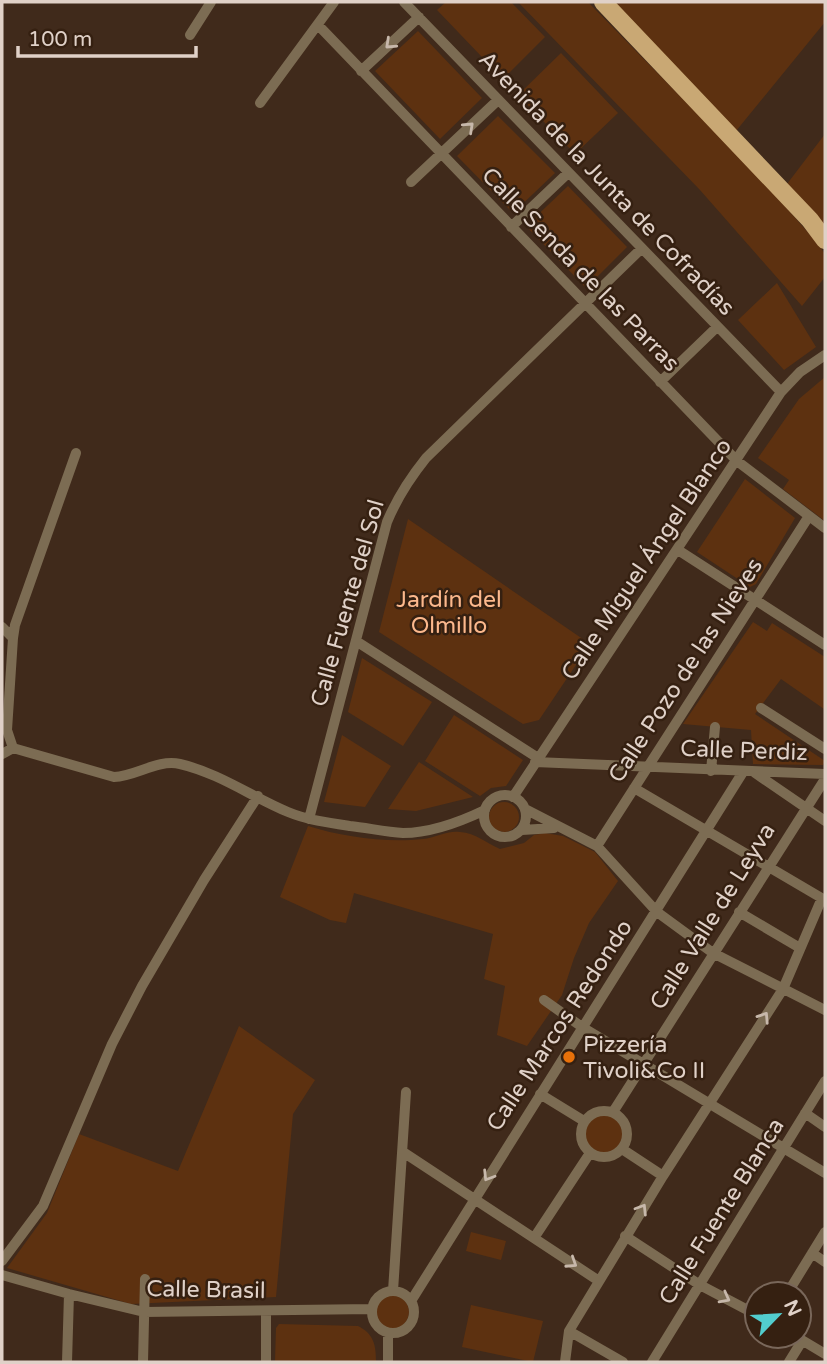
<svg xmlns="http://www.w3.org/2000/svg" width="827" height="1364" viewBox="0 0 827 1364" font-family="'Varela Round',sans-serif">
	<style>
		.green { fill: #5d3110 }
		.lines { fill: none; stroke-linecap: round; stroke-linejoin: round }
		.street { stroke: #7c6c53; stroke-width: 10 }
		.primary { stroke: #c9a874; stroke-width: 18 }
		.oneway { stroke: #c7b8ab }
		.food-dot { fill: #e8710a; stroke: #352011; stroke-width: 2.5 }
		.labels { text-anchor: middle; stroke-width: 5; stroke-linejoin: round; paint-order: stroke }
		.street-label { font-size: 23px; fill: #e0d1c8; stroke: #352011 }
		.park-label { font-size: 23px; fill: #fcb88c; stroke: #352011 }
		.poi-label { font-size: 23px; fill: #e0d1c8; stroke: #352011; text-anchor: start }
	</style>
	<rect width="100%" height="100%" fill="#402a1b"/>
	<path class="green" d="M 446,2 L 511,2 L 545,37 L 503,79 L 437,10 Z
		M 518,2 L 588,2 L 765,183 L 818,244 L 825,254 L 825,277 L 802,306 L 700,190 Z
		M 613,2 L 825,2 L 825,22 L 736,131 Z
		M 418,31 L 482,98 L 440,139 L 375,71 Z
		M 561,53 L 618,113 L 575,154 L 518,95 Z
		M 498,116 L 555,173 L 513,213 L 457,156 Z
		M 825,134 L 825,229 L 787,184 Z
		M 568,186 L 627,247 L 586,288 L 526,226 Z
		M 777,283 L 816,347 L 784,370 L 738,320 Z
		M 825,377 L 825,521 L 783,489 L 789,480 L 758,458 L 799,399 Z
		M 745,479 L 795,518 L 756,584 L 750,587 L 697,552 Z
		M 408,519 L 590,644 L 539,720 L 523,724 L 379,632 Z
		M 753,622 L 767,631 L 772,623 L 825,657 L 824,709 L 781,679 L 755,714 L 825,761 L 823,765 L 753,764 L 751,730 L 683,724 Z
		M 362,658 L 432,702 L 403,746 L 348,712 Z
		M 454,715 L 523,760 L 506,786 L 491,788 L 480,796 L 425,761 Z
		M 342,735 L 391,766 L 365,807 L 324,802 Z
		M 419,762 L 473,797 L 416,811 L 388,809 Z
		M489 817a15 15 0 1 1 30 0a15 15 0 1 1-30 0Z
		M 308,826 C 343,837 386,843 423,839 C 435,838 448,830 460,832 C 476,833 486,843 500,849 L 524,843 L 534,835 L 545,833 L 563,836 L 595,852 L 618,881 L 589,923 L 574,958 L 562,995 L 527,1046 L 497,1035 L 505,986 L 484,979 L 493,934 L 354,893 L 346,923 L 330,920 L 280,897 Z
		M 239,1026 L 315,1080 L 293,1114 L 276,1297 L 131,1304 L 7,1268 L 47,1213 L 79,1134 L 178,1171 Z
		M585 1134a20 20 0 1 1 40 0a20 20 0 1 1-40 0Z
		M 471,1232 L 506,1241 L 501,1260 L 466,1251 Z
		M375 1312a17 17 0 1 1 34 0a17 17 0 1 1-34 0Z
		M 471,1305 L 543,1321 L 533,1362 L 462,1347 Z
		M 279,1324 L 358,1326 C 374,1334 376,1345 376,1362 L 275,1362 L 276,1328 Z"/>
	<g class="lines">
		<path class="street" d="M 404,2 L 781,392
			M 318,25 L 737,461 L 825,528
			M 190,35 L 211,2
			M 361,71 L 419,17
			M 260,103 L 334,2
			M 411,182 L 497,101
			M 511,227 L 568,173
			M 660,382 L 717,327
			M 678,550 L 825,645
			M 2,627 L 13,638 L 7,730 L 13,748
			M 13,638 L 15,625 L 76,453
			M 356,641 L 538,758
			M 761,708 L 825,749
			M 2,754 L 13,748 L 114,777 C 137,776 157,759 180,764 C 219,773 252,797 288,812 C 307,820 329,823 350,826 C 368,828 386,832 403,833 C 431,833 460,822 485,810
			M 535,762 L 825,774
			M 711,771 L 715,727
			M 755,773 L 825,821
			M 634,788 L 825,900
			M484 816a21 21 0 1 1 42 0a21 21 0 1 1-42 0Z
			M 513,797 L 781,392 L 800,372 L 825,355
			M 525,809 L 597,846 L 657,912 L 713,953 L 825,1010
			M 309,819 L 387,522 C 397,498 410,478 426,458 L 641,249
			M 522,830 L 554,828
			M 597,846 L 809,516
			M 739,912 L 800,948
			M 544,1000 L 582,1027 L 825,1173
			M 540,1094 L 584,1121
			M581 1134a23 23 0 1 1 46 0a23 23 0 1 1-46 0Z
			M 613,1112 L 825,779
			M 805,1113 L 825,1127
			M 622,1149 L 663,1176
			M 403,1152 L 599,1281
			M 625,1236 L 700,1285 L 757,1315
			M 534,1238 L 590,1153
			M 812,1253 L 825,1262
			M 2,1261 L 43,1206 L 112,1044 L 142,986 L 204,880 L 258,796
			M 2,1275 L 69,1294 L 144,1312 L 372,1309
			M372 1312a21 21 0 1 1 42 0a21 21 0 1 1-42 0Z
			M 393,1291 L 406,1092
			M 787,1294 L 825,1232
			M 411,1301 L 743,772
			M 569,1331 L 623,1362
			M 795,1336 L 825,1354
			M 67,1362 L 69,1294
			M 143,1362 L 145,1279
			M 266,1362 L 266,1311
			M 388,1362 L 388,1333
			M 565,1362 L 569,1331 L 663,1176 L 783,989 L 822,898
			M 652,1362 L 825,1081
			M 789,1362 L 802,1341"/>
		<path class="primary" d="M 603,2 L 810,220 L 825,240"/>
	</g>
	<defs><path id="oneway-chevron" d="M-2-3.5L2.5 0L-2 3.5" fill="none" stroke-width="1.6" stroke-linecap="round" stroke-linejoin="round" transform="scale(1.75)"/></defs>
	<g class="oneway">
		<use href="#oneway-chevron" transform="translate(390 44) rotate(137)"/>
		<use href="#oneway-chevron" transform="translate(469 127) rotate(-43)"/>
		<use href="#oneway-chevron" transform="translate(764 1017) rotate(-57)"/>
		<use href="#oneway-chevron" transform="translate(488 1176) rotate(122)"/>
		<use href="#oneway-chevron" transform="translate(642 1209) rotate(-58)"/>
		<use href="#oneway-chevron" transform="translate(572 1263) rotate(33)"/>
		<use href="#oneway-chevron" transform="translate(725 1298) rotate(28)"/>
	</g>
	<circle class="food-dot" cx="569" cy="1057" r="7"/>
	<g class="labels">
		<g class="street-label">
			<text transform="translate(607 183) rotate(46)" y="8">Avenida de la Junta de Cofradías</text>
			<text transform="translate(581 269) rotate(46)" y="8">Calle Senda de las Parras</text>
			<text transform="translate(646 559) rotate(-56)" y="8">Calle Miguel Ángel Blanco</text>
			<text transform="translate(347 603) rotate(-74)" y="8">Calle Fuente del Sol</text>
			<text transform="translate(685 670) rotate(-57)" y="8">Calle Pozo de las Nieves</text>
			<text transform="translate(744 750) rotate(2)" y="8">Calle Perdiz</text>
			<text transform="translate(712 916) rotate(-58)" y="8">Calle Valle de Leyva</text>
			<text transform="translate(559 1025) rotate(-57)" y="8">Calle Marcos Redondo</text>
			<text transform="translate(721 1211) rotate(-58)" y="8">Calle Fuente Blanca</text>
			<text transform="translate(206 1289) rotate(1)" y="8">Calle Brasil</text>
		</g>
		<g class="park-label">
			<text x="449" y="607">Jardín del<tspan x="449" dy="26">Olmillo</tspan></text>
		</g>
		<g class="poi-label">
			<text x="583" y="1052">Pizzería<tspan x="583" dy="26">Tivoli&amp;Co II</tspan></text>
		</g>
	</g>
	<rect width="827" height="1364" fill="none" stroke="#e0d1c8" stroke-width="7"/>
	<g transform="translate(778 1315) rotate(65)"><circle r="33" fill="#352011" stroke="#79675a" stroke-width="2"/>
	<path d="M0-5L12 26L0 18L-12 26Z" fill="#52cdce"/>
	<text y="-10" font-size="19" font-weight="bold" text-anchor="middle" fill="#e0d1c8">N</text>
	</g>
	<path d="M18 46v10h178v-10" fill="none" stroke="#e0d1c8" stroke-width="3.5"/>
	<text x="28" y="46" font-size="21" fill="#e0d1c8" stroke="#352011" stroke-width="5" paint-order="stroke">100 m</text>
</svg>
